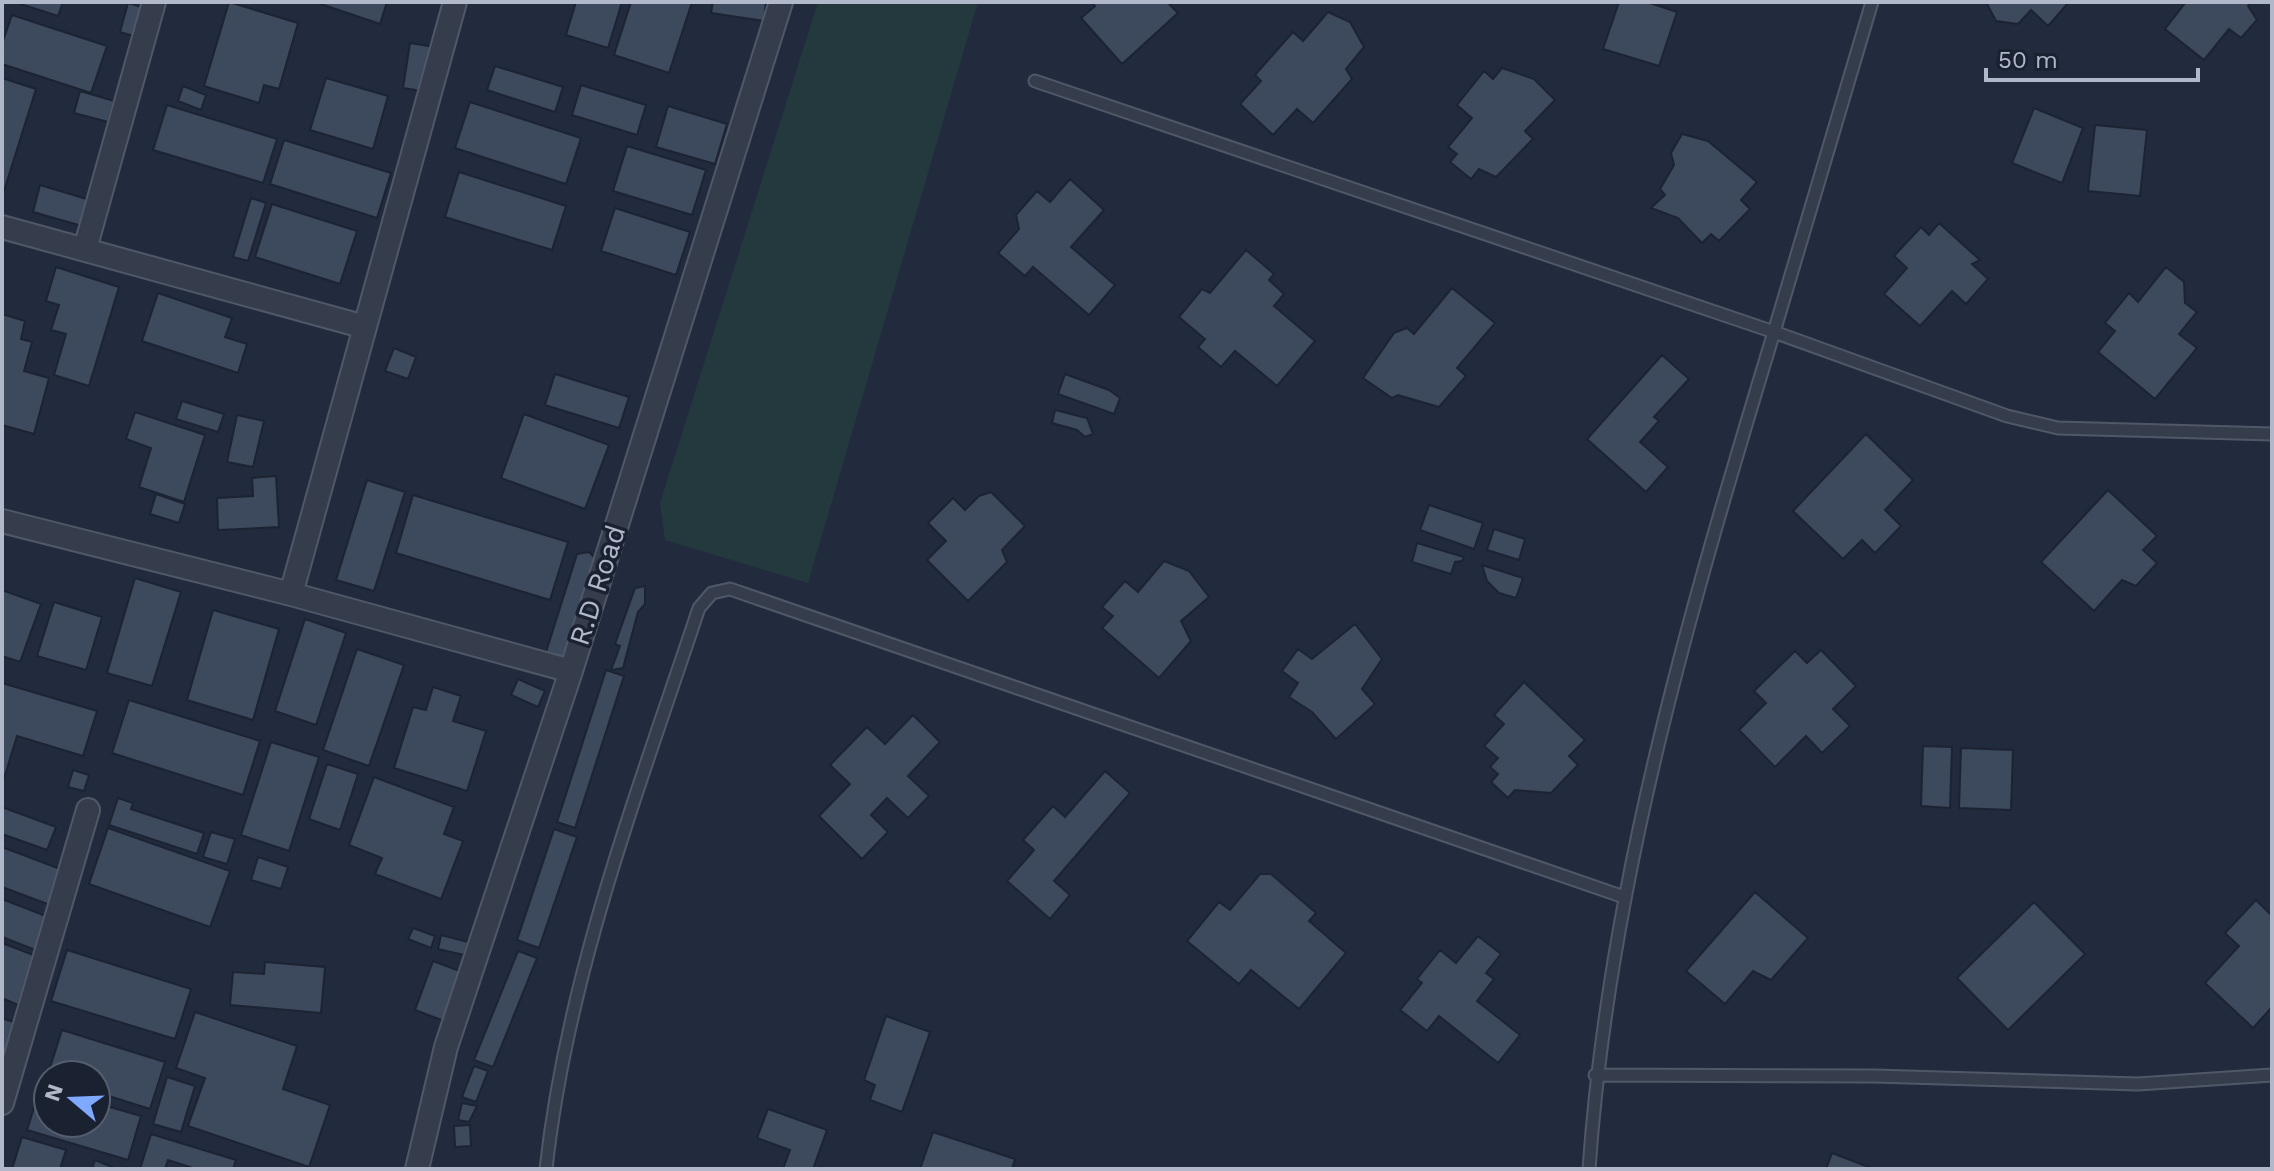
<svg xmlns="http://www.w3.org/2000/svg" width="2274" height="1171" viewBox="0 0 2274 1171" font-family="'Work Sans',sans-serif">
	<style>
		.green { fill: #23393e }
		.building { fill: #3d495d; stroke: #1c2434; stroke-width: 2 }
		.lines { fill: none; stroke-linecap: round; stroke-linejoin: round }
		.lane-casing { stroke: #505868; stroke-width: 15 }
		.street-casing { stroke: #505868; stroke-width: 26 }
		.lane { stroke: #353d4d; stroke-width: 11 }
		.street { stroke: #353d4d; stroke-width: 22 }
		.labels { text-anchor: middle; stroke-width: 7; stroke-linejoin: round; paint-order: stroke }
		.street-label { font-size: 28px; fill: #b0b8c9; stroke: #1a2232 }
	</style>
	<rect width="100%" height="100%" fill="#212b3d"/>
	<path class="green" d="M 818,2 L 978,2 L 808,583 L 665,540 L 660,503 Z"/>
	<path class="building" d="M 14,2 L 63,2 L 58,16 Z
		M 229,2 L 298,23 L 279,89 L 264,85 L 259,103 L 204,86 Z
		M 315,2 L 387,2 L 380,24 Z
		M 576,2 L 622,2 L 608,48 L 566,35 Z
		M 631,2 L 692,2 L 669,73 L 614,55 Z
		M 713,2 L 766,2 L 764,21 L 711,13 Z
		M 1092,2 L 1167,2 L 1178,13 L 1122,64 L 1081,18 L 1095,6 Z
		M 1619,2 L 1647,2 L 1677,12 L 1659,66 L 1603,49 Z
		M 1986,2 L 2069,2 L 2048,26 L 2031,10 L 2018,24 L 1996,21 Z
		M 2186,2 L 2252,2 L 2248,6 L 2257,20 L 2241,38 L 2229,29 L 2204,60 L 2165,29 Z
		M 128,3 L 145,8 L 137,37 L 120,32 Z
		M 1328,12 L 1350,22 L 1364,47 L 1346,69 L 1352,79 L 1313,123 L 1297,109 L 1273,135 L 1240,104 L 1261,81 L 1255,75 L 1293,32 L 1303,41 Z
		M 12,15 L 107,46 L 91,93 L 2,64 L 2,44 Z
		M 410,43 L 435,47 L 428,92 L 403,88 Z
		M 495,66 L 563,87 L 555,112 L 487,90 Z
		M 1502,68 L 1534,79 L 1555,100 L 1525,131 L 1533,139 L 1496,177 L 1479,169 L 1471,179 L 1450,162 L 1457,154 L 1448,147 L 1472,118 L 1457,105 L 1484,71 L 1493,79 Z
		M 2,78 L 36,89 L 3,194 L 2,194 Z
		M 326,78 L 388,96 L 373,149 L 310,130 Z
		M 581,85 L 646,105 L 637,135 L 572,115 Z
		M 183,86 L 206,95 L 201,110 L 178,101 Z
		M 80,91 L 114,101 L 108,122 L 74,113 Z
		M 470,102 L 581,138 L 566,184 L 455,148 Z
		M 167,105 L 277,139 L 263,183 L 153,150 Z
		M 668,106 L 727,124 L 715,164 L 656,147 Z
		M 2034,108 L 2083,128 L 2062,183 L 2012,163 Z
		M 2095,125 L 2147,130 L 2140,196 L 2088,191 Z
		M 1682,134 L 1708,141 L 1757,182 L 1741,200 L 1750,209 L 1719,241 L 1711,234 L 1702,243 L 1678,218 L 1651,208 L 1665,195 L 1660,189 L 1674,165 L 1671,153 Z
		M 284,140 L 391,173 L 377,218 L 270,184 Z
		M 627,146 L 706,170 L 692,215 L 613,191 Z
		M 459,172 L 566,206 L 552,250 L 445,217 Z
		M 1070,179 L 1104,210 L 1071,247 L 1115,285 L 1089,315 L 1033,267 L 1025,276 L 998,253 L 1019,229 L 1016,215 L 1037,191 L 1050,202 Z
		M 40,185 L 90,200 L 82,226 L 33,212 Z
		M 251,198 L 266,203 L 248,261 L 233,257 Z
		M 272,204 L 357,231 L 340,284 L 255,257 Z
		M 615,208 L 690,232 L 676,275 L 601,251 Z
		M 1939,223 L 1980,260 L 1972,264 L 1988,279 L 1966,304 L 1952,291 L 1920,326 L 1884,294 L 1907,268 L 1894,256 L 1921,227 L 1929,235 Z
		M 1246,250 L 1274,274 L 1269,280 L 1284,294 L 1274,306 L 1315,341 L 1277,386 L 1235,351 L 1221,367 L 1198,347 L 1205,339 L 1179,317 L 1202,289 L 1210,293 Z
		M 56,267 L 119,287 L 89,386 L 54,375 L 66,334 L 51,330 L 59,305 L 46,301 Z
		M 2166,267 L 2184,282 L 2185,303 L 2197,312 L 2179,334 L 2197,348 L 2155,399 L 2098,352 L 2115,331 L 2105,323 L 2129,293 L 2138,302 Z
		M 1452,288 L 1495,323 L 1457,368 L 1466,376 L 1439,407 L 1398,395 L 1392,398 L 1363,378 L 1394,333 L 1407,328 L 1414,334 Z
		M 158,293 L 232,318 L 225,337 L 247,344 L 238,373 L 142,341 Z
		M 2,314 L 25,321 L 21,339 L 32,342 L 24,371 L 49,378 L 34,434 L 2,425 Z
		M 394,348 L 416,357 L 408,379 L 385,371 Z
		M 1662,355 L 1689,379 L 1654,417 L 1659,421 L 1640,442 L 1668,467 L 1646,492 L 1587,439 Z
		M 555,374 L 629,397 L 619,428 L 545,405 Z
		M 1065,374 L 1109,390 L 1120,398 L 1114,414 L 1058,394 Z
		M 182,401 L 224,414 L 218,432 L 176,419 Z
		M 1055,410 L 1087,418 L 1093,434 L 1085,437 L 1077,430 L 1052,423 Z
		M 135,412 L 205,435 L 184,502 L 139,487 L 151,448 L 126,439 Z
		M 524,414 L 609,445 L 585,509 L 501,478 Z
		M 237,415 L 264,421 L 253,467 L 227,462 Z
		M 1866,434 L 1913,480 L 1885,510 L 1901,526 L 1875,553 L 1862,540 L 1843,559 L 1793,511 Z
		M 276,476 L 279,527 L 218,530 L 217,498 L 253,496 L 252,478 Z
		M 367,480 L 405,492 L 374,591 L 336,580 Z
		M 2108,490 L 2157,536 L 2143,550 L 2157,563 L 2136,586 L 2122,580 L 2094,611 L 2041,562 Z
		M 991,492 L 1025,526 L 1002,550 L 1007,562 L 968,601 L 927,560 L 946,541 L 928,523 L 953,498 L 965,510 L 979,496 Z
		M 156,494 L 185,504 L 179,523 L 150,514 Z
		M 413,495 L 568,542 L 550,600 L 396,553 Z
		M 1429,505 L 1483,523 L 1474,549 L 1420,530 Z
		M 1494,529 L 1525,539 L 1519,560 L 1487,550 Z
		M 1417,543 L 1464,557 L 1462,561 L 1455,562 L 1451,574 L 1412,562 Z
		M 589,552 L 599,562 L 568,659 L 546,652 L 577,554 Z
		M 1164,561 L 1189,571 L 1209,597 L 1181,621 L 1191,641 L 1159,678 L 1102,628 L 1113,616 L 1102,607 L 1125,581 L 1138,592 Z
		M 1482,565 L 1523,578 L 1516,598 L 1499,593 L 1487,581 Z
		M 135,578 L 181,592 L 152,686 L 107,673 Z
		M 645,586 L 645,604 L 638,612 L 623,668 L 611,670 L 620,646 L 615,644 L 635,588 Z
		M 2,590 L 41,604 L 20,662 L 2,656 Z
		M 54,602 L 102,617 L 86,670 L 37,656 Z
		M 213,610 L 279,629 L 253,720 L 187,700 Z
		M 305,619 L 346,633 L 316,725 L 275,711 Z
		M 1355,624 L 1382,659 L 1362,689 L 1375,704 L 1336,739 L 1312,712 L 1289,697 L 1298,683 L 1282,671 L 1298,649 L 1312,659 Z
		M 357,649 L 404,665 L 369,766 L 323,750 Z
		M 1821,650 L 1856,686 L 1833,709 L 1850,726 L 1822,753 L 1806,736 L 1775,767 L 1739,730 L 1766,703 L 1754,691 L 1795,651 L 1807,663 Z
		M 606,670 L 624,676 L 575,828 L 557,822 Z
		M 518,679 L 545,691 L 538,707 L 511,695 Z
		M 1524,682 L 1585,740 L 1569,756 L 1578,765 L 1551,793 L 1515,790 L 1508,798 L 1491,782 L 1498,774 L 1490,767 L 1498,758 L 1484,746 L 1504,724 L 1494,715 Z
		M 2,683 L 97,711 L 83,756 L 17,736 L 2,785 Z
		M 433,687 L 461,696 L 453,721 L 486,731 L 467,791 L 394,768 L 413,707 L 426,710 Z
		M 129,700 L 260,741 L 243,795 L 112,753 Z
		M 913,715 L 940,742 L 908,776 L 929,796 L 908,818 L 887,798 L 871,815 L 888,832 L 862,859 L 819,816 L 850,784 L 830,765 L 867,727 L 885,744 Z
		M 271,742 L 319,757 L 289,851 L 241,835 Z
		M 1923,746 L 1952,747 L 1950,808 L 1921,806 Z
		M 1961,748 L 2013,750 L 2011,810 L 1959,808 Z
		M 327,764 L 358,774 L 340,830 L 309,819 Z
		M 73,770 L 89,775 L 84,791 L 68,787 Z
		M 1105,771 L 1130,793 L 1054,881 L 1070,895 L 1050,919 L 1007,881 L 1034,850 L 1023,840 L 1053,806 L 1065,817 Z
		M 374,777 L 454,807 L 444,834 L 463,841 L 441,899 L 375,874 L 382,858 L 349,845 Z
		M 118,798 L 133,803 L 131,809 L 204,833 L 197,854 L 109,825 Z
		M 2,807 L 56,827 L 47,850 L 2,834 Z
		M 108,828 L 230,871 L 210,927 L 89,884 Z
		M 554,829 L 577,837 L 539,948 L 517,940 Z
		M 211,832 L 235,839 L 227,864 L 203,857 Z
		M 2,847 L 63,870 L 50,905 L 2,887 Z
		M 258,857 L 288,867 L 281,889 L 251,880 Z
		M 1260,874 L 1271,874 L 1316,913 L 1309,921 L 1346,953 L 1299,1009 L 1251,970 L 1239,984 L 1187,941 L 1219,902 L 1230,910 Z
		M 1755,892 L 1808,938 L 1771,980 L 1753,971 L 1725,1004 L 1686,971 Z
		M 2,899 L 51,918 L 38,951 L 2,937 Z
		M 2256,900 L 2270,914 L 2272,911 L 2272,1007 L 2253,1028 L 2205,983 L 2239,946 L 2225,933 Z
		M 2034,902 L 2085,954 L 2008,1030 L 1957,978 Z
		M 413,928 L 435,936 L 431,948 L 408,939 Z
		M 441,935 L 468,942 L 464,955 L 438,949 Z
		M 1478,936 L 1501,954 L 1486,973 L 1494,979 L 1477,1001 L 1520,1035 L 1498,1063 L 1439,1016 L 1427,1031 L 1400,1010 L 1422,983 L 1417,979 L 1440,950 L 1456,963 Z
		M 2,943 L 36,956 L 18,1005 L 2,998 Z
		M 67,950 L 191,989 L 175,1039 L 51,1001 Z
		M 518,951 L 537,958 L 493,1067 L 474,1060 Z
		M 433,961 L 465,973 L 447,1022 L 415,1010 Z
		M 265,962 L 325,967 L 321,1013 L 230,1005 L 233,972 L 264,974 Z
		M 195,1012 L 297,1046 L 283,1089 L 330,1105 L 309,1167 L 188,1126 L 205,1078 L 176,1068 Z
		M 886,1016 L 930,1032 L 902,1112 L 870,1100 L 875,1085 L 864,1080 Z
		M 2,1018 L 16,1023 L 2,1061 Z
		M 62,1030 L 165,1062 L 150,1109 L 96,1092 L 96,1075 L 47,1077 Z
		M 474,1066 L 488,1071 L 476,1102 L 462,1097 Z
		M 167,1077 L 195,1086 L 181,1132 L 153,1124 Z
		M 41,1086 L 48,1088 L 48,1123 L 96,1123 L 96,1103 L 141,1116 L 128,1160 L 27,1130 Z
		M 462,1103 L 477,1106 L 469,1122 L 458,1120 Z
		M 768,1109 L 827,1130 L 813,1169 L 783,1169 L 790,1150 L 757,1138 Z
		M 470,1125 L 471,1146 L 455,1147 L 454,1126 Z
		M 933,1132 L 1015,1159 L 1012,1169 L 920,1169 Z
		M 151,1134 L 236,1160 L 233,1169 L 196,1169 L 168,1160 L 165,1169 L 140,1169 Z
		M 22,1137 L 66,1150 L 60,1169 L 12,1169 Z
		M 1832,1153 L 1874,1169 L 1826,1169 Z
		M 95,1160 L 117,1169 L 92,1169 Z"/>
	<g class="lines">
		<g class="lane-casing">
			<path id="lane" d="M 1035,81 L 1774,332 L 2007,416 L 2058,428 L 2272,434
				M 1595,1075 L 1874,1076 L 2138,1084 L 2272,1075
				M 546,1169 C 567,976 638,791 699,608 L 712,593 L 730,589 L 1624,897
				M 1589,1169 C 1609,883 1691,606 1774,332 C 1807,222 1840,112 1872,2"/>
		</g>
		<g class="street-casing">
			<path id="street" d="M 2,227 L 365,327
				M 85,249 L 154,2
				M 2,521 L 291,594 L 571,671
				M 291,594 L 455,2
				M 2,1103 L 88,810
				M 417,1169 L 446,1047 L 571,671 L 781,2"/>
		</g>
		<use href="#lane" class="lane"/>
		<use href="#street" class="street"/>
	</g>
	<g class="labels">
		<g class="street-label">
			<text transform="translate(597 585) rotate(-72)" y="10">R.D Road</text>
		</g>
	</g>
	<rect width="2274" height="1171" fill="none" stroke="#b0b8c9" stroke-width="8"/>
	<g transform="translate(72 1099) rotate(289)"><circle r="38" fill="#1a2232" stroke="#565e6e" stroke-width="2"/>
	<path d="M0-6L14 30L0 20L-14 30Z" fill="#7fa8ff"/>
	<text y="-12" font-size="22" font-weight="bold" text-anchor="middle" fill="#b0b8c9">N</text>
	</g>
	<path d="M1986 68v12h212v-12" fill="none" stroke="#b0b8c9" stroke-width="4"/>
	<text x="1998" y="68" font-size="24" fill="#b0b8c9" stroke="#1a2232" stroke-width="6" paint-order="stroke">50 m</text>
</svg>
